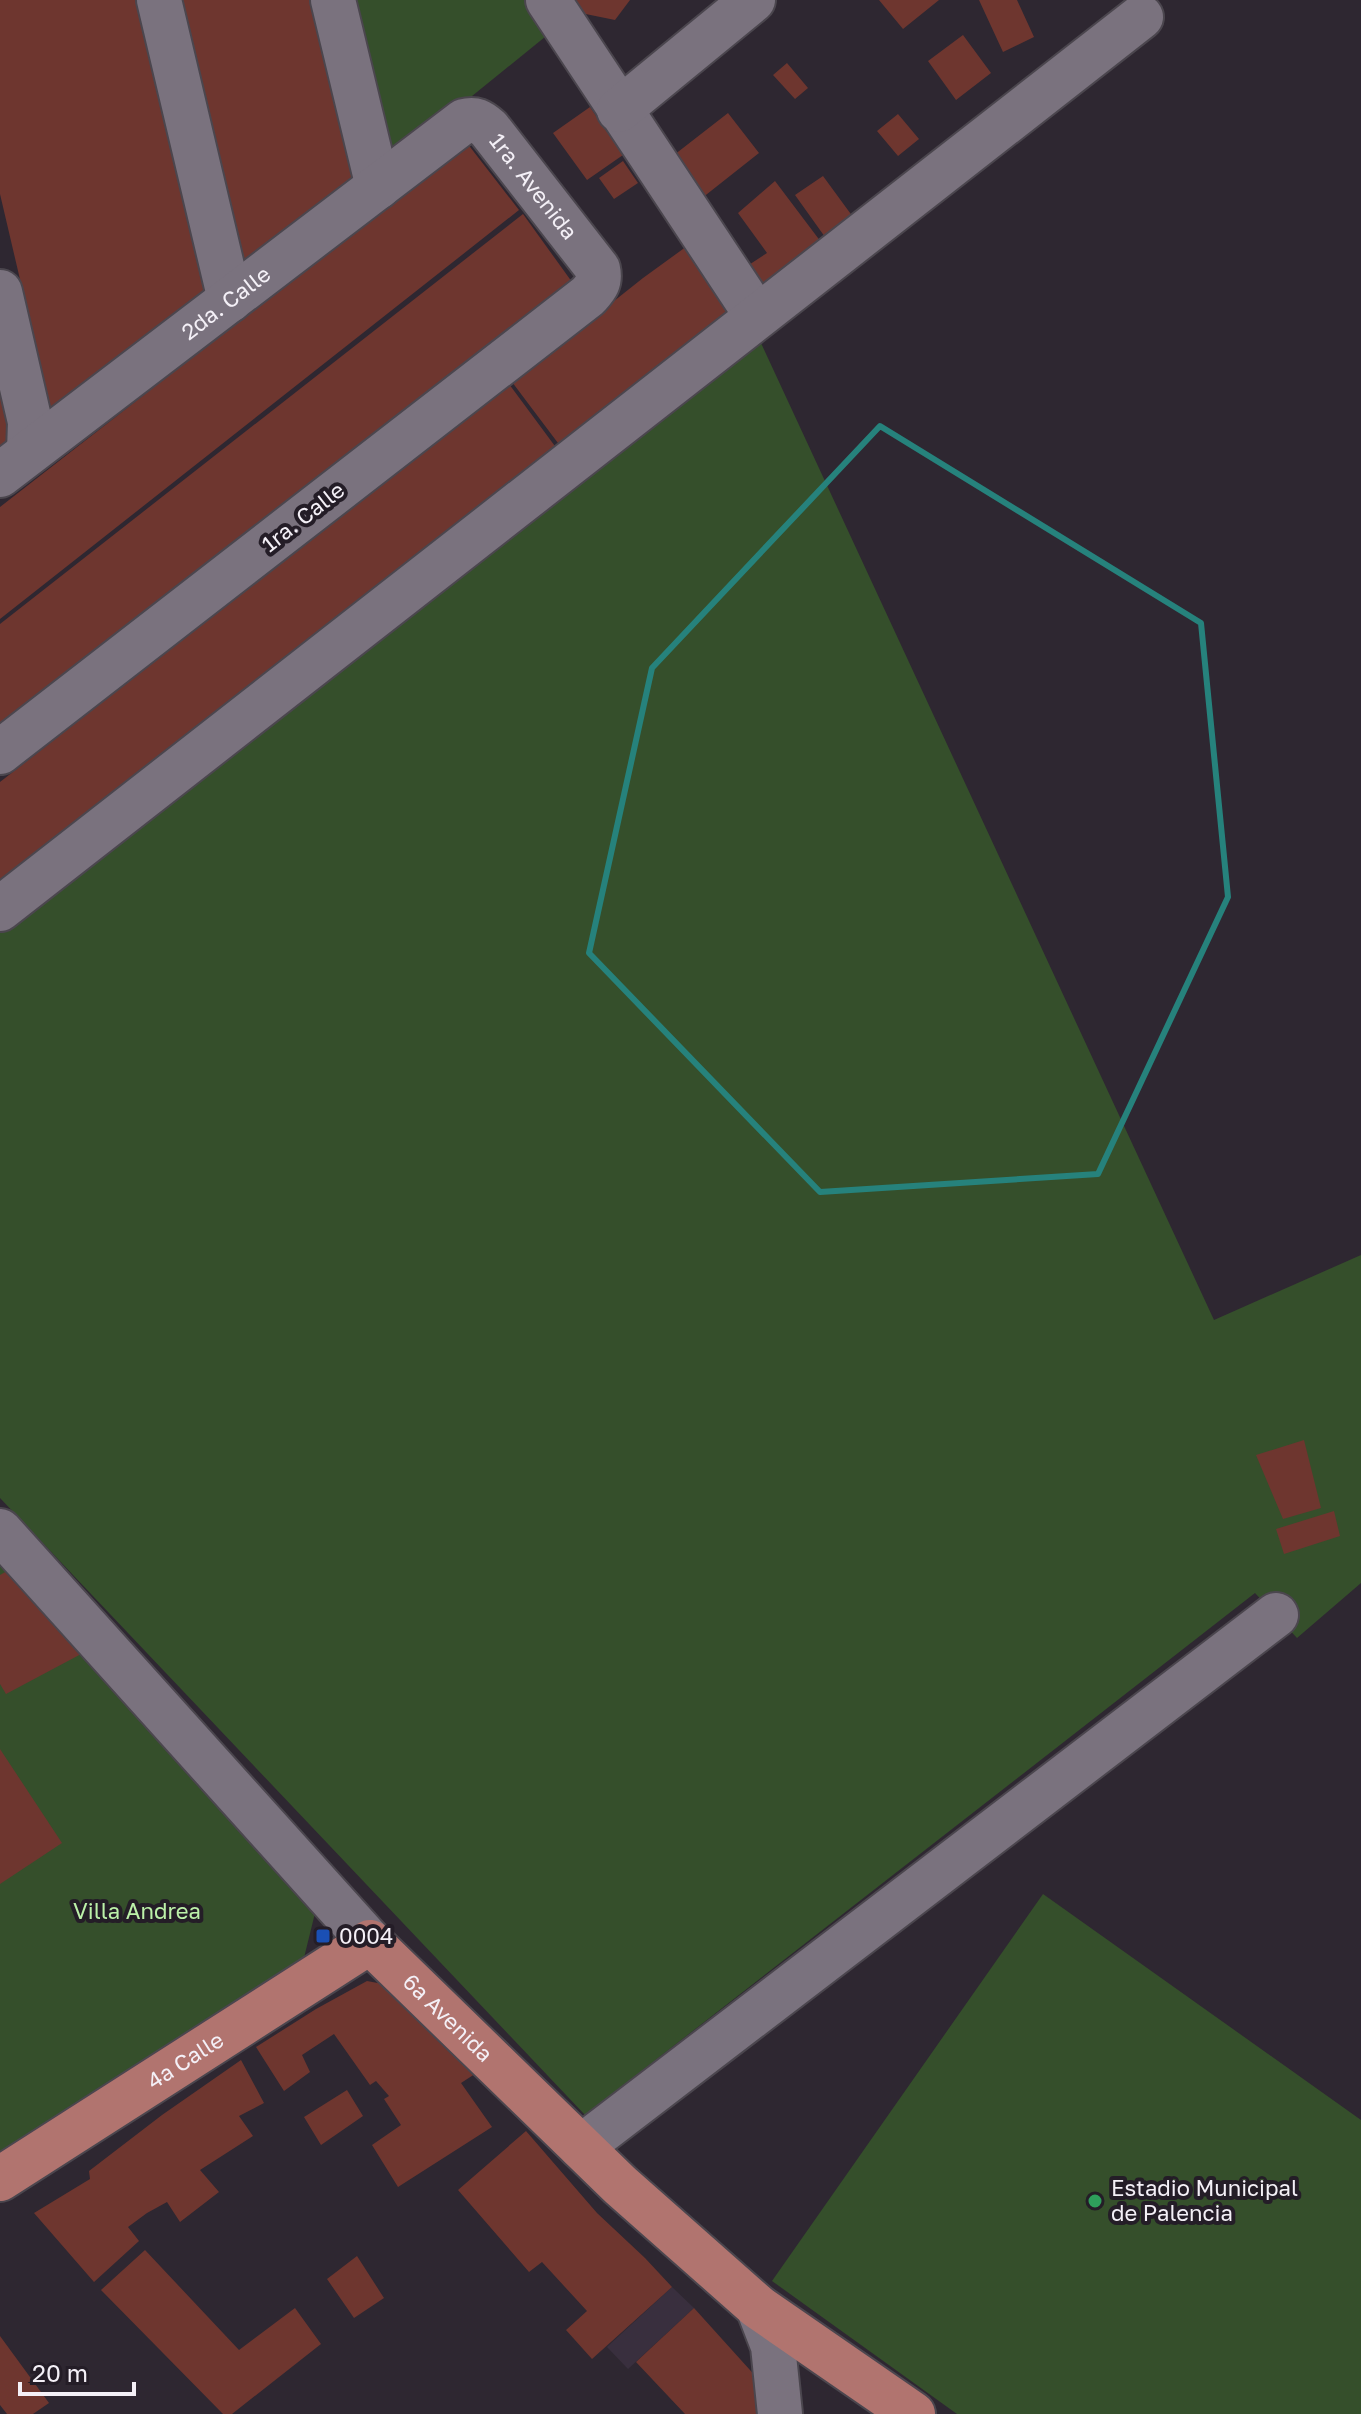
<svg xmlns="http://www.w3.org/2000/svg" width="1361" height="2414" viewBox="0 0 1361 2414" font-family="'Golos Text',sans-serif">
	<style>
		.built { fill: #392f3e }
		.green { fill: #354f2b }
		.building { fill: #6e362f }
		.lines { fill: none; stroke-linecap: round; stroke-linejoin: round }
		.street-casing { stroke: #4b464e; stroke-width: 48 }
		.primary-casing { stroke: #4b464e; stroke-width: 48 }
		.street { stroke: #7a727e; stroke-width: 44 }
		.primary { stroke: #b1746f; stroke-width: 44 }
		.marked { fill: none; stroke: #26827c; stroke-width: 6; stroke-linejoin: round }
		.transit-dot { fill: #1a4fb4; stroke: #241d27; stroke-width: 3 }
		.leisure-dot { fill: #2e9e5b; stroke: #241d27; stroke-width: 3 }
		.labels { text-anchor: middle; stroke-width: 8; stroke-linejoin: round; paint-order: stroke }
		.street-label { font-size: 22px; fill: #f4f0f7; stroke: #241d27 }
		.park-label { font-size: 22px; fill: #bcf1a9; stroke: #241d27 }
		.poi-label { font-size: 22px; fill: #f4f0f7; stroke: #241d27; text-anchor: start }
	</style>
	<rect width="100%" height="100%" fill="#2e2731"/>
	<path class="built" d="M 672,2287 L 694,2308 L 628,2369 L 607,2347 Z"/>
	<path class="green" d="M 339,0 L 532,0 L 556,28 L 387,165 Z
		M 754,328 L 1214,1320 L 1361,1255 L 1361,1583 L 1297,1638 L 1255,1593 L 585,2115 L 0,1498 L 0,918 Z
		M 0,1564 L 317,1905 L 301,1970 L 0,2161 Z
		M 1043,1894 L 1361,2120 L 1361,2414 L 957,2414 L 772,2281 Z"/>
	<path class="building" d="M 0,0 L 144,0 L 211,290 L 52,416 L 0,194 Z
		M 176,0 L 326,0 L 369,179 L 239,270 Z
		M 569,0 L 630,0 L 615,20 L 566,10 Z
		M 879,0 L 939,0 L 903,29 Z
		M 979,0 L 1017,0 L 1034,37 L 1003,52 Z
		M 963,35 L 991,73 L 956,100 L 928,61 Z
		M 787,63 L 808,88 L 795,99 L 773,75 Z
		M 590,107 L 623,155 L 587,180 L 553,133 Z
		M 728,113 L 759,153 L 697,202 L 665,162 Z
		M 898,114 L 919,139 L 898,156 L 877,131 Z
		M 467,143 L 519,210 L 0,619 L 0,507 Z
		M 623,161 L 638,183 L 614,199 L 599,178 Z
		M 823,176 L 853,217 L 825,237 L 795,195 Z
		M 775,181 L 821,242 L 754,298 L 738,272 L 767,253 L 738,213 Z
		M 523,214 L 572,282 L 4,727 L 0,722 L 0,624 Z
		M 694,241 L 745,318 L 567,455 L 512,382 L 643,278 Z
		M 0,360 L 19,443 L 0,461 Z
		M 509,384 L 563,457 L 0,899 L 0,782 Z
		M 1304,1440 L 1321,1508 L 1283,1519 L 1256,1455 Z
		M 1334,1511 L 1340,1536 L 1284,1554 L 1276,1529 Z
		M 7,1571 L 83,1653 L 6,1694 L 0,1684 L 0,1575 Z
		M 0,1749 L 62,1843 L 0,1884 Z
		M 367,1981 L 383,1984 L 481,2070 L 461,2083 L 492,2127 L 398,2187 L 372,2145 L 401,2125 L 384,2099 L 389,2096 L 376,2081 L 370,2085 L 334,2034 L 302,2055 L 310,2072 L 284,2091 L 256,2047 L 316,2009 Z
		M 241,2060 L 264,2103 L 239,2116 L 253,2136 L 200,2170 L 219,2192 L 180,2222 L 167,2202 L 147,2213 L 128,2227 L 139,2241 L 94,2282 L 34,2213 L 90,2179 L 89,2171 L 162,2115 Z
		M 347,2090 L 363,2116 L 321,2145 L 304,2117 Z
		M 526,2131 L 597,2213 L 645,2258 L 672,2287 L 592,2359 L 566,2330 L 587,2311 L 542,2262 L 529,2272 L 458,2190 Z
		M 145,2250 L 239,2350 L 295,2308 L 321,2344 L 232,2414 L 223,2414 L 101,2290 Z
		M 357,2256 L 384,2298 L 354,2318 L 327,2279 Z
		M 694,2308 L 759,2380 L 767,2414 L 685,2414 L 636,2362 Z
		M 0,2336 L 49,2403 L 33,2414 L 7,2414 L 0,2405 Z"/>
	<g class="lines">
		<g class="street-casing">
			<g id="street">
				<path d="M 159,0 L 230,300"/>
				<path d="M 333,0 L 378,187"/>
				<path d="M 548,0 L 757,316"/>
				<path d="M 619,110 L 753,0"/>
				<path d="M 0,292 L 30,422 L 29,452"/>
				<path id="s1" d="M 0,475 L 464,121 C 475,118 480,121 489,129 L 598,269 C 601,282 596,287 588,296 L 0,752"/>
				<path d="M 0,909 L 1141,17"/>
				<path d="M 0,1531 L 370,1942"/>
				<path d="M 581,2147 L 1276,1615"/>
				<path d="M 758,2307 L 773,2346 L 780,2414"/>
			</g>
		</g>
		<g class="primary-casing">
			<g id="primary">
				<path id="s2" d="M 0,2179 L 370,1942 L 620,2185 L 758,2307 L 913,2414"/>
			</g>
		</g>
		<use href="#street" class="street"/>
		<use href="#primary" class="primary"/>
	</g>
	<path class="marked" d="M 880,426 L 1201,623 L 1228,897 L 1098,1174 L 820,1192 L 589,953 L 652,668 Z"/>
	<rect class="transit-dot" x="315" y="1928" width="16" height="16" rx="4"/>
	<circle class="leisure-dot" cx="1095" cy="2201" r="8"/>
	<g class="labels">
		<g class="street-label">
			<text dy="8" stroke="none"><textPath href="#s1" startOffset="684">1ra. Avenida</textPath></text>
			<text dy="8" stroke="none"><textPath href="#s1" startOffset="284">2da. Calle</textPath></text>
			<text transform="translate(303 517) rotate(-38)" y="8">1ra. Calle</text>
			<text dy="8" stroke="none"><textPath href="#s2" startOffset="548">6a Avenida</textPath></text>
			<text dy="8" stroke="none"><textPath href="#s2" startOffset="220">4a Calle</textPath></text>
		</g>
		<g class="park-label">
			<text x="137" y="1919">Villa Andrea</text>
		</g>
		<g class="poi-label">
			<text x="339" y="1944">0004</text>
			<text x="1111" y="2196">Estadio Municipal<tspan x="1111" dy="25">de Palencia</tspan></text>
		</g>
	</g>
	<path d="M20 2382v12h114v-12" fill="none" stroke="#f4f0f7" stroke-width="4"/>
	<text x="32" y="2382" font-size="24" fill="#f4f0f7" stroke="#241d27" stroke-width="6" paint-order="stroke">20 m</text>
</svg>
